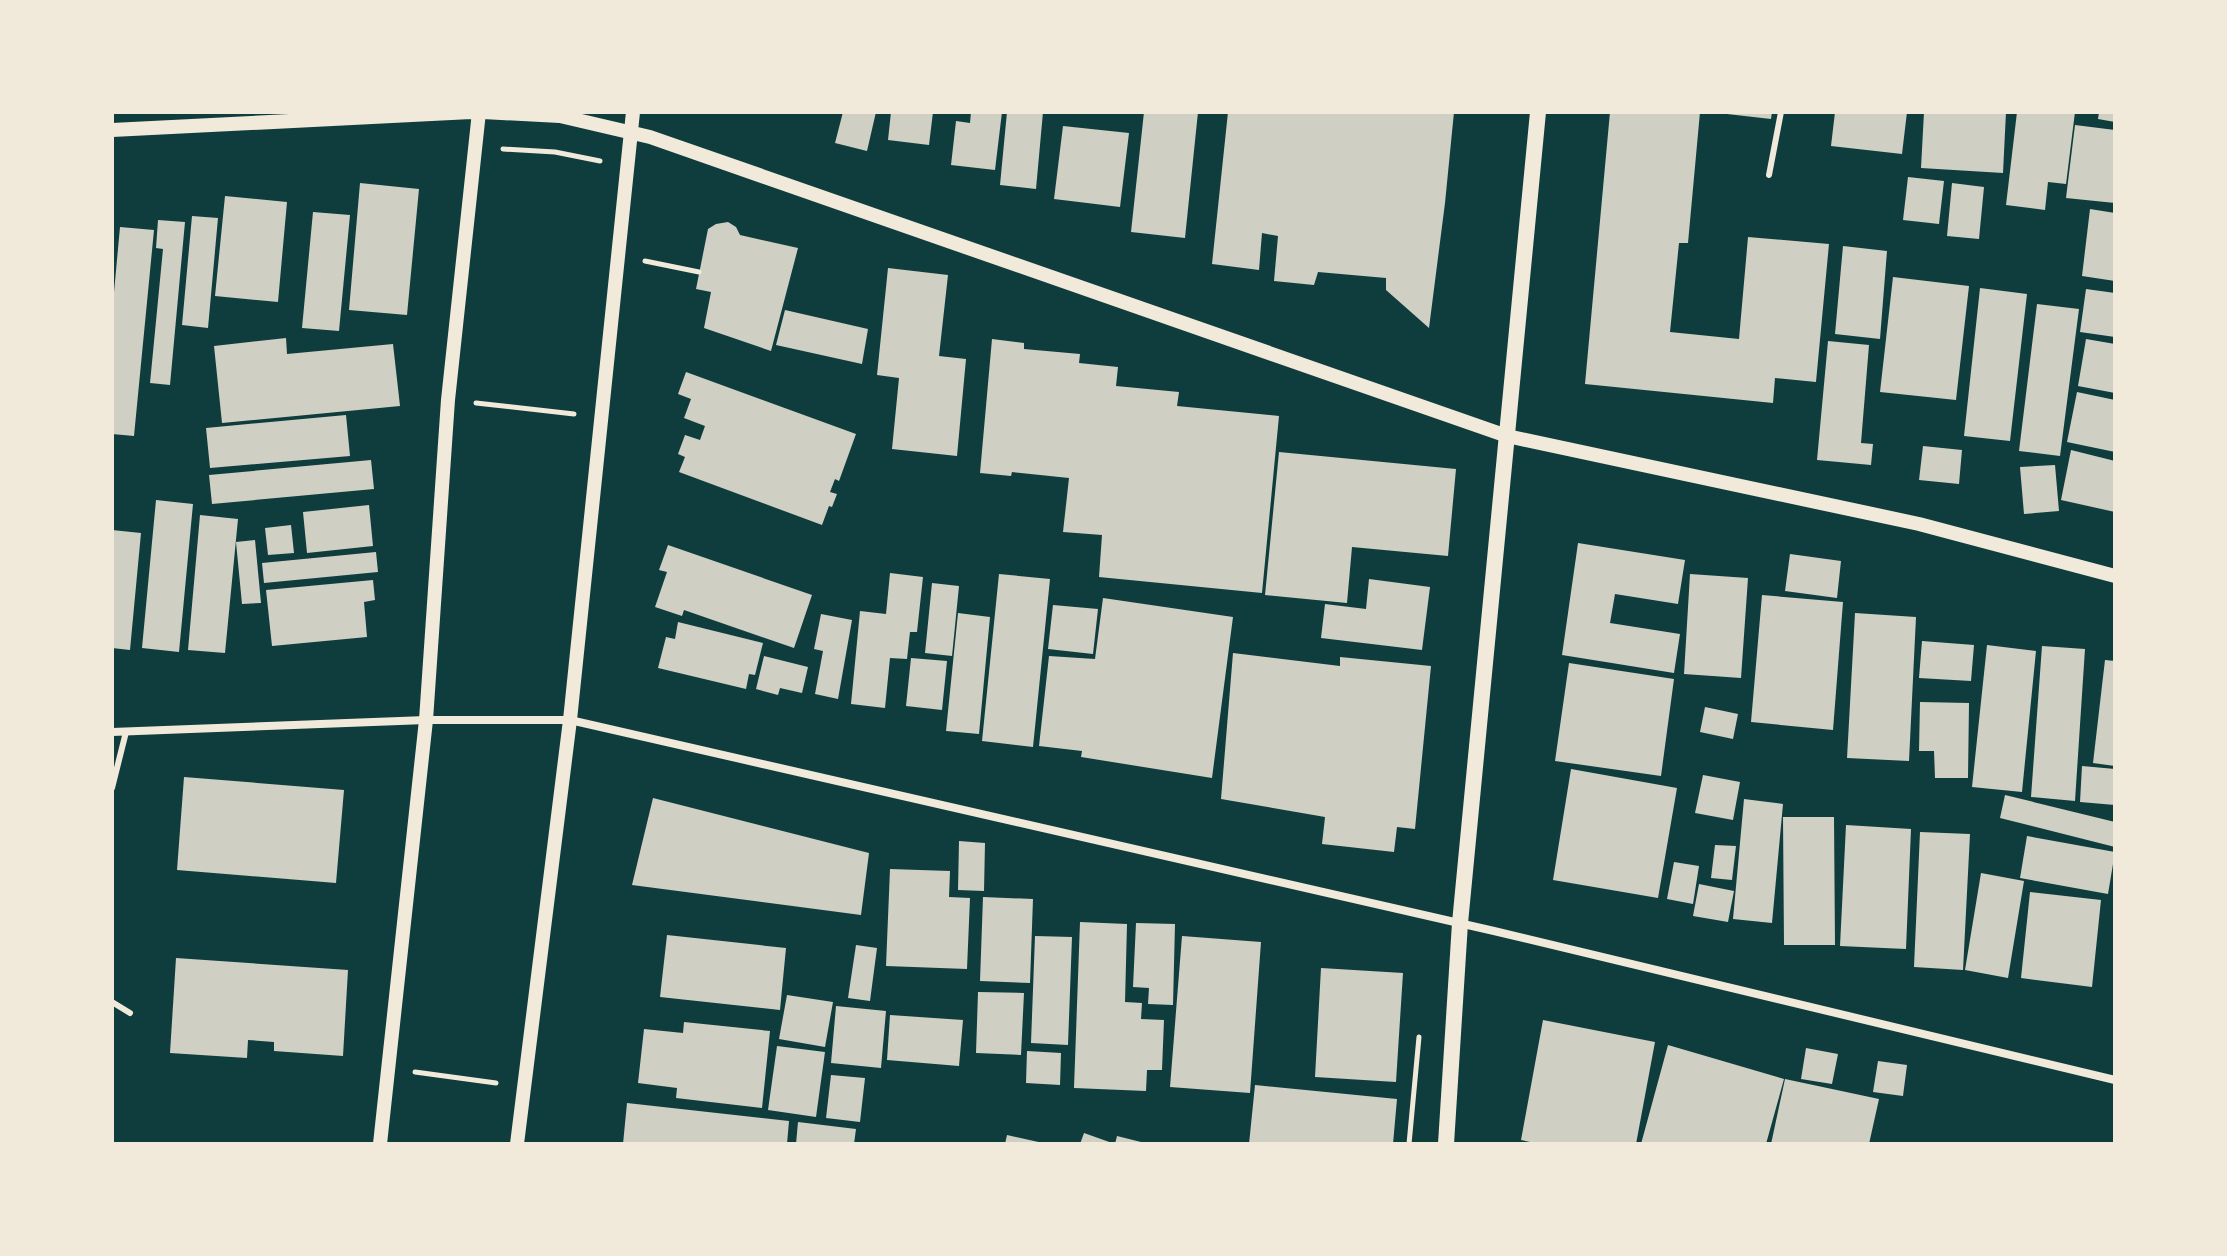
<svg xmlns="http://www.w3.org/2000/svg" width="2227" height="1256" viewBox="0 0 2227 1256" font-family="Cabin,sans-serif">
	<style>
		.building { fill: #cfcfc3 }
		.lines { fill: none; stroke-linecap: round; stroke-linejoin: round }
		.path { stroke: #f1e9da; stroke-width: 5 }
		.service { stroke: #f1e9da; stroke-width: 6 }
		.minor { stroke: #f1e9da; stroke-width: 8 }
		.tertiary { stroke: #f1e9da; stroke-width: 14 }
		.secondary { stroke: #f1e9da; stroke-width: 16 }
	</style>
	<rect width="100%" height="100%" fill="#0f3d3e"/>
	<path class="building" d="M 843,112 L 876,112 L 867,151 L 835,143 Z
		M 891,112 L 933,112 L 929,145 L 888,140 Z
		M 971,112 L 1002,112 L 995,170 L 951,165 L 956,121 L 970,123 Z
		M 1007,112 L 1043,112 L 1036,189 L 1000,185 Z
		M 1144,112 L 1198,112 L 1185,238 L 1131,232 Z
		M 1228,112 L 1454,112 L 1445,203 L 1429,328 L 1386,290 L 1386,278 L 1318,272 L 1314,285 L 1274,281 L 1278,236 L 1262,233 L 1259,270 L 1212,264 Z
		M 1610,112 L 1700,112 L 1688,243 L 1679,243 L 1670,332 L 1739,339 L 1748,237 L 1829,244 L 1816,382 L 1775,378 L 1773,403 L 1585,384 Z
		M 1727,112 L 1772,112 L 1771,119 L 1727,114 Z
		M 1835,112 L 1907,112 L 1902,154 L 1831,146 Z
		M 1924,112 L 2006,112 L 2003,173 L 1921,168 Z
		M 2017,112 L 2075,112 L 2066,184 L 2048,182 L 2045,210 L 2006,205 Z
		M 2099,112 L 2115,112 L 2115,122 L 2098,119 Z
		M 2075,125 L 2115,130 L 2115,203 L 2066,198 Z
		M 1063,126 L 1129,133 L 1120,207 L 1054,199 Z
		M 1908,177 L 1944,181 L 1939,224 L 1903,220 Z
		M 360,183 L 419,189 L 407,315 L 349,310 Z
		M 1952,183 L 1984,187 L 1979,239 L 1947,236 Z
		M 225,196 L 287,202 L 278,302 L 215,296 Z
		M 2090,209 L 2115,213 L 2115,281 L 2082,276 Z
		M 313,212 L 350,215 L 339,331 L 302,328 Z
		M 192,216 L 218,218 L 208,328 L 182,325 Z
		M 158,220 L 185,222 L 170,385 L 150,383 L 163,249 L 156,248 Z
		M 728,222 L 736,227 L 740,235 L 798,248 L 771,351 L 704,328 L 711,292 L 696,289 L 708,229 L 716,224 Z
		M 120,227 L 154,230 L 134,436 L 112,434 L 112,314 Z
		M 1843,246 L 1887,251 L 1880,339 L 1835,334 Z
		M 888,268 L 948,275 L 939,356 L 966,359 L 957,456 L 892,449 L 899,378 L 877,375 Z
		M 1893,277 L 1969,286 L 1956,400 L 1880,392 Z
		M 1980,288 L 2027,294 L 2010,441 L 1964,436 Z
		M 2086,289 L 2115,293 L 2115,337 L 2080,332 Z
		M 2037,304 L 2079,309 L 2060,456 L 2019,451 Z
		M 785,310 L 868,329 L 862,364 L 776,345 Z
		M 286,338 L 287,354 L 393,344 L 400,406 L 222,423 L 214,346 Z
		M 992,339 L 1024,343 L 1024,349 L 1080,354 L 1079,363 L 1118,367 L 1116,386 L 1179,392 L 1177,406 L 1279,416 L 1262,593 L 1099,577 L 1102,535 L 1063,532 L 1069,478 L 1012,472 L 1011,476 L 980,473 Z
		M 2086,339 L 2115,344 L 2115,393 L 2078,386 Z
		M 1828,341 L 1869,345 L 1861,443 L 1873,444 L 1871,465 L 1817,460 Z
		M 686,372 L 856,434 L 839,481 L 835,479 L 830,492 L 837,494 L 832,507 L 829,506 L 822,525 L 679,472 L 685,457 L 678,454 L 685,435 L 700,440 L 705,426 L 684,418 L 691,399 L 678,394 Z
		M 2077,392 L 2115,400 L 2115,452 L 2067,442 Z
		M 346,415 L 350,456 L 210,468 L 206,428 Z
		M 1923,446 L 1962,450 L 1959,484 L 1919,480 Z
		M 2071,450 L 2115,461 L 2115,512 L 2061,500 Z
		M 1279,452 L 1456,469 L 1448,556 L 1352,547 L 1347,603 L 1265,595 Z
		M 371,460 L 374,489 L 212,504 L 209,475 Z
		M 2055,465 L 2059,511 L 2024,514 L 2020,467 Z
		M 156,500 L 193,504 L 179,652 L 142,648 Z
		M 369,505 L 373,546 L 307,553 L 303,512 Z
		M 200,515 L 238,519 L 225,653 L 188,650 Z
		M 291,525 L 294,553 L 268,555 L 265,528 Z
		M 112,530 L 141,533 L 130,650 L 112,648 Z
		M 255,540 L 261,603 L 242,604 L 236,542 Z
		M 1578,543 L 1685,560 L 1678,604 L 1615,594 L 1610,623 L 1680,634 L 1674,673 L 1562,655 Z
		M 668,545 L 812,595 L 794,648 L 684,610 L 682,616 L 655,607 L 667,572 L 659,570 Z
		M 376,552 L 378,572 L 264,583 L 262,563 Z
		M 1790,554 L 1841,561 L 1837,598 L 1785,591 Z
		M 890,573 L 923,577 L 917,632 L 910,632 L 907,659 L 890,658 L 885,708 L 851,704 L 860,611 L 886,614 Z
		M 999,574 L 1050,579 L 1033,747 L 982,741 Z
		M 1690,574 L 1748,578 L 1741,678 L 1684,674 Z
		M 1369,579 L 1430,587 L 1422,650 L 1321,638 L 1325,604 L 1366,609 Z
		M 373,580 L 375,600 L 364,602 L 367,637 L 272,646 L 266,590 Z
		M 932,583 L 959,586 L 952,656 L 925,653 Z
		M 1762,595 L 1843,602 L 1833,730 L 1751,722 Z
		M 1103,598 L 1233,617 L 1212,778 L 1081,757 L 1082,751 L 1039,746 L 1049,656 L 1095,659 Z
		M 1053,605 L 1098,609 L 1093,654 L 1048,649 Z
		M 958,613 L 990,617 L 979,734 L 946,731 Z
		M 1855,613 L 1916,617 L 1909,761 L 1847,758 Z
		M 821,614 L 852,620 L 838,699 L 815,694 L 823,651 L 814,649 Z
		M 678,622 L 763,643 L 755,675 L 749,674 L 746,689 L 658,668 L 666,637 L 675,639 Z
		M 1922,641 L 1974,645 L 1971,681 L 1919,678 Z
		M 1987,645 L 2036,651 L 2022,792 L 1972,787 Z
		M 2042,646 L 2085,649 L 2075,801 L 2031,797 Z
		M 1233,653 L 1340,666 L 1340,657 L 1431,666 L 1415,829 L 1397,827 L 1394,852 L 1322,844 L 1325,817 L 1221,799 Z
		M 764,656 L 808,667 L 802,693 L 780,688 L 778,695 L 756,689 Z
		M 911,658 L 947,661 L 942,710 L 906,706 Z
		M 2105,660 L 2115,661 L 2115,766 L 2093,763 Z
		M 1569,663 L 1674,679 L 1661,776 L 1555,761 Z
		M 1920,702 L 1969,703 L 1968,778 L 1935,778 L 1934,751 L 1919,751 Z
		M 1705,707 L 1738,714 L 1733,739 L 1700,732 Z
		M 2082,766 L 2115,769 L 2115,805 L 2080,802 Z
		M 1571,769 L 1677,788 L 1658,898 L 1553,880 Z
		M 1703,775 L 1740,782 L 1733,820 L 1695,813 Z
		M 184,777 L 344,790 L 336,883 L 177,870 Z
		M 2005,795 L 2115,822 L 2115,847 L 2000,818 Z
		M 653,798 L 869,853 L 861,915 L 632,885 Z
		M 1744,799 L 1783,804 L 1772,923 L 1733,919 Z
		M 1783,817 L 1834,817 L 1835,945 L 1784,945 Z
		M 1846,825 L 1911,829 L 1906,949 L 1840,946 Z
		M 1920,832 L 1970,834 L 1963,970 L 1914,967 Z
		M 2027,836 L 2115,852 L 2108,894 L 2020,878 Z
		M 959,841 L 985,843 L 984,891 L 958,890 Z
		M 1715,845 L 1736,846 L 1732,880 L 1711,878 Z
		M 1674,862 L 1699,866 L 1693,904 L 1667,899 Z
		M 890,869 L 950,871 L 949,897 L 970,898 L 967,969 L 886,966 Z
		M 1981,873 L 2024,881 L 2008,978 L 1965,970 Z
		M 1699,884 L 1734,891 L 1728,922 L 1693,916 Z
		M 2030,892 L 2101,900 L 2092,987 L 2021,978 Z
		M 983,897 L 1033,899 L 1030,983 L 980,981 Z
		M 1080,922 L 1127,924 L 1125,1002 L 1142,1003 L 1141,1019 L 1164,1020 L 1162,1070 L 1147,1070 L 1146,1091 L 1074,1088 Z
		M 1136,923 L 1175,924 L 1173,1005 L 1148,1004 L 1149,988 L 1133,987 Z
		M 667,935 L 786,948 L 780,1010 L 660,997 Z
		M 1035,936 L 1072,937 L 1068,1045 L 1031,1043 Z
		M 1182,936 L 1261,942 L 1250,1093 L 1170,1087 Z
		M 856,945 L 877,948 L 870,1001 L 848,998 Z
		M 176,958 L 348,970 L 343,1056 L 274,1051 L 274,1042 L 248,1040 L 247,1058 L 170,1053 Z
		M 1321,968 L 1403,973 L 1396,1082 L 1315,1077 Z
		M 978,992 L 1024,993 L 1021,1055 L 976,1053 Z
		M 787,995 L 833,1002 L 825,1047 L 779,1039 Z
		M 836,1006 L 886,1011 L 881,1068 L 831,1063 Z
		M 890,1015 L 963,1020 L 959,1066 L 887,1060 Z
		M 1543,1020 L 1655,1042 L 1636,1144 L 1540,1144 L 1521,1140 Z
		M 684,1022 L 770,1031 L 762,1108 L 676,1098 L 677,1088 L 638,1083 L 644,1029 L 683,1033 Z
		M 1668,1045 L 1784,1079 L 1766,1144 L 1641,1144 Z
		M 777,1046 L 825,1052 L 816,1117 L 768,1110 Z
		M 1806,1048 L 1838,1054 L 1832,1084 L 1801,1079 Z
		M 1027,1051 L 1061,1053 L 1060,1085 L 1026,1083 Z
		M 1878,1061 L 1907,1065 L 1903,1096 L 1873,1092 Z
		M 831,1075 L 865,1078 L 860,1122 L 826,1118 Z
		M 1785,1079 L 1879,1099 L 1869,1144 L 1771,1144 Z
		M 1255,1085 L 1397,1099 L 1393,1144 L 1249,1144 Z
		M 627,1103 L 789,1121 L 787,1144 L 623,1144 Z
		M 798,1122 L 856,1129 L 854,1144 L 796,1144 Z
		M 1084,1133 L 1115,1144 L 1080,1144 Z
		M 1007,1135 L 1043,1143 L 1043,1144 L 1005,1144 Z
		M 1117,1136 L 1145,1143 L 1145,1144 L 1115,1144 Z"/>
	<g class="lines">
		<path class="path" d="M 503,149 L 555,152 L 600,161
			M 645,261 L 699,272
			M 476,403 L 574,414
			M 415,1072 L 496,1083
			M 1409,1144 L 1419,1037"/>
		<path class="service" d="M 1769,175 L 1781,112
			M 112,788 L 126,732
			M 112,1002 L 130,1013"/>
		<path class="minor" d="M 112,732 L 426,720 L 570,720 L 1494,931 L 2115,1080"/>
		<path class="tertiary" d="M 483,112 L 560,116 L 650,137 L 1507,436 L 1919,524 L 2115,576
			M 112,130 L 471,112
			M 380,1144 L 426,720 L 448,400 L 479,112
			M 517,1144 L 570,720 L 633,112"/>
		<path class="secondary" d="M 1446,1144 L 1460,923 L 1538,112"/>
	</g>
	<rect width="2227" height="1256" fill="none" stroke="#f1e9da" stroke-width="228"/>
</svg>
